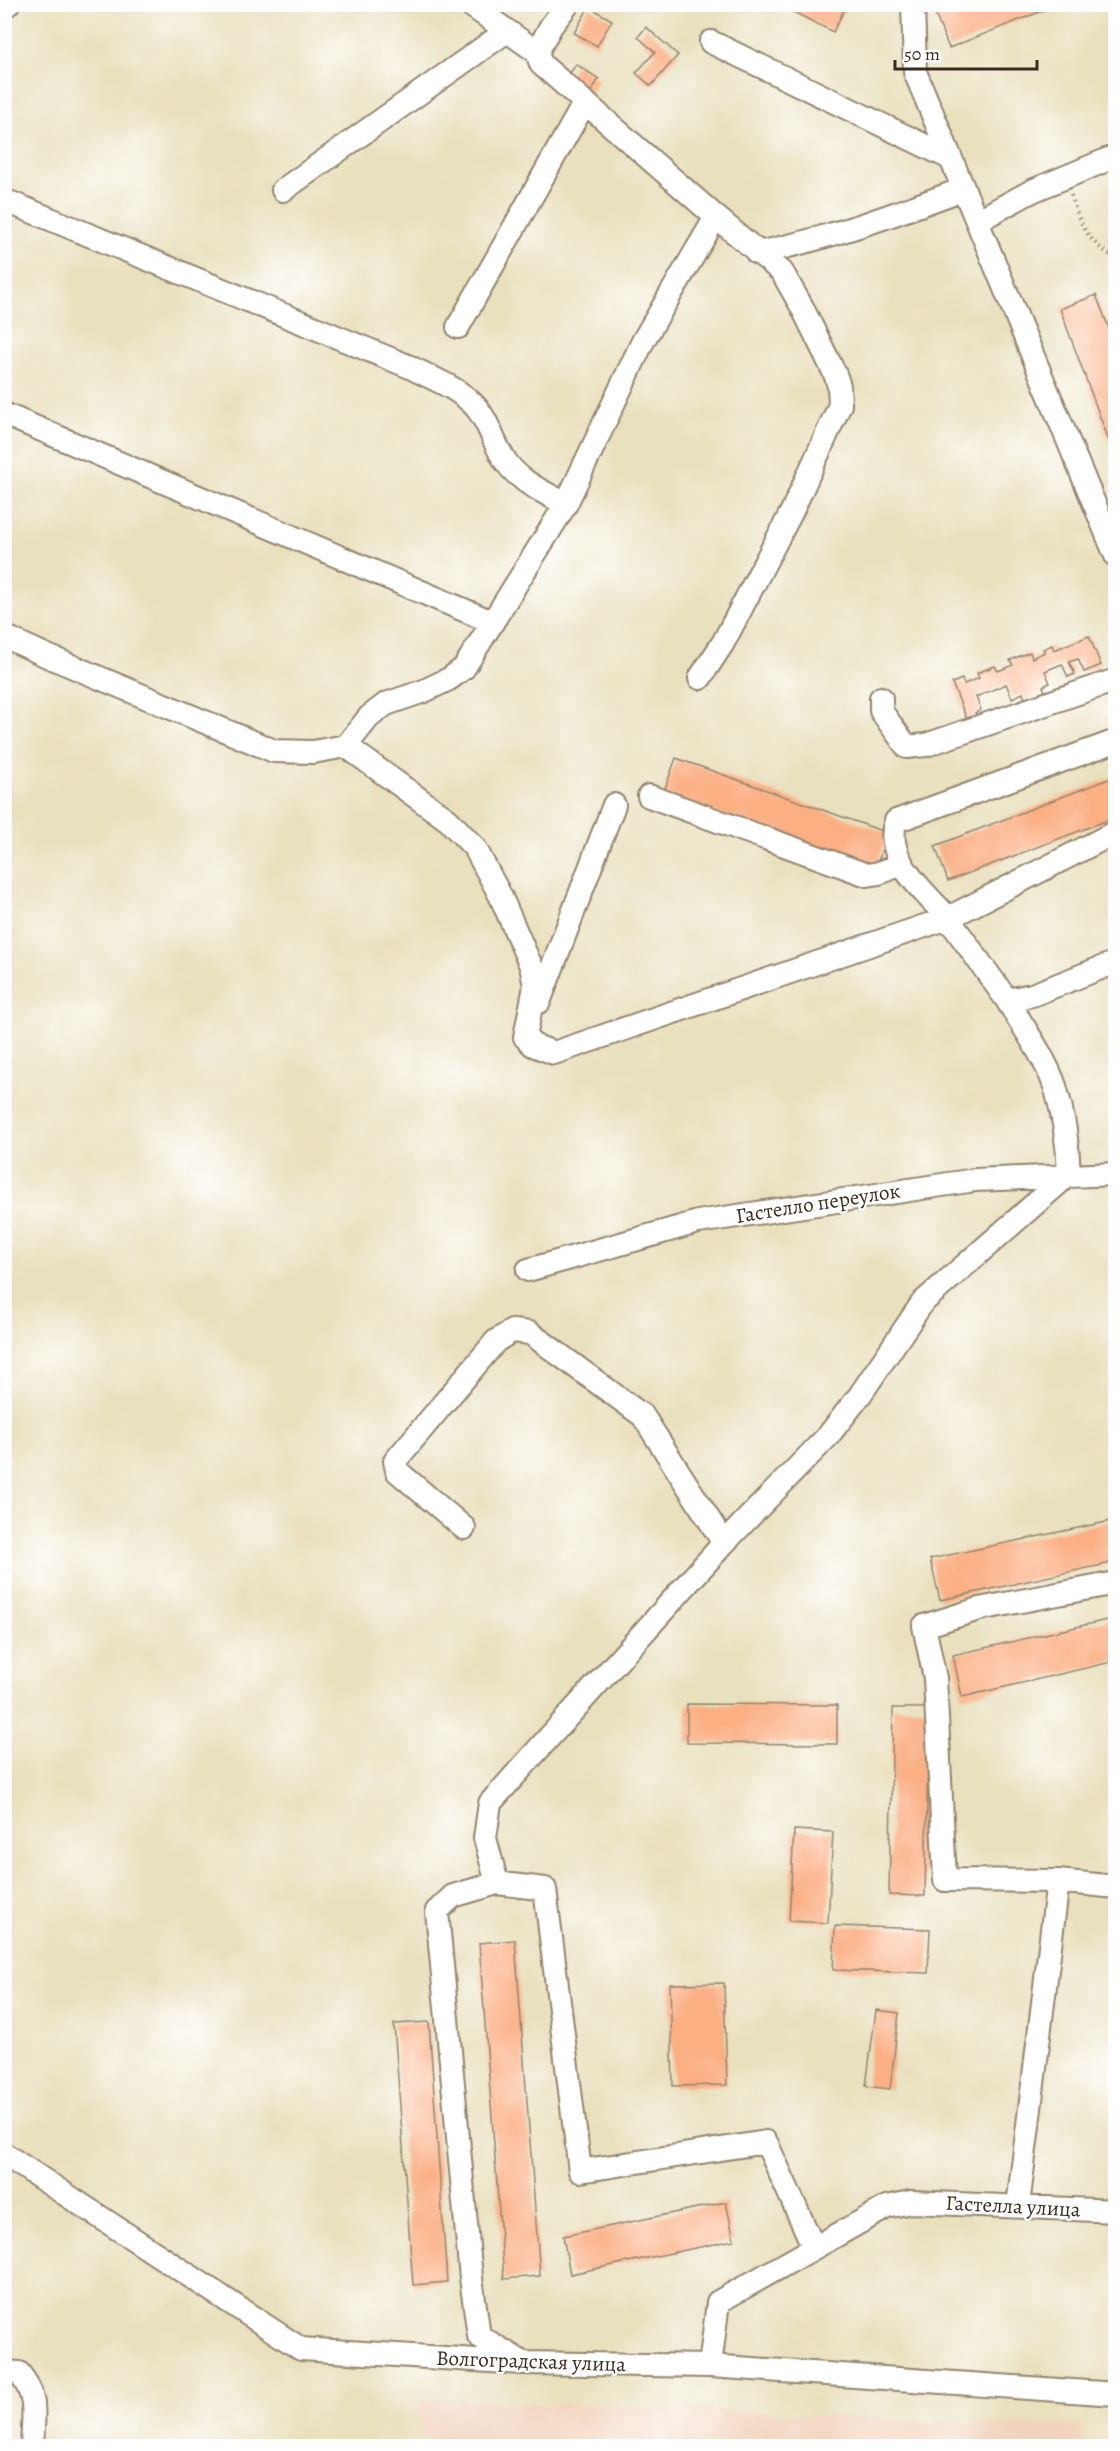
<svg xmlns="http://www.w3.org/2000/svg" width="1120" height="2451" viewBox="0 0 1120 2451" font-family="Alegreya,serif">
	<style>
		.built { fill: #f2d4be }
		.building { fill: #fbaf83 }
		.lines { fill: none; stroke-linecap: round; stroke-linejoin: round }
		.minor-casing { stroke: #92856e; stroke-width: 26 }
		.path { stroke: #92856e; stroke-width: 4; stroke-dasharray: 1.5 4.5; stroke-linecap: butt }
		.minor { stroke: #fff; stroke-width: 22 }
		.labels { text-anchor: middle; stroke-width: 4.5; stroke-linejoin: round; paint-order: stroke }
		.street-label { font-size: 21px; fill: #3b2a1e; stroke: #fff }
	</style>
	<rect width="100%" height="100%" fill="#fff"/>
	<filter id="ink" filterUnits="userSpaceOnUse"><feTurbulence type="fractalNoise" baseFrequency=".0167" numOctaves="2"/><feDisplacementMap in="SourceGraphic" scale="12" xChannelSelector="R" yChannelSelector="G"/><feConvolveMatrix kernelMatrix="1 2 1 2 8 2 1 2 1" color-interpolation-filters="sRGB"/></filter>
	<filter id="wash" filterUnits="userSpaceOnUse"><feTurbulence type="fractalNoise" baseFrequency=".008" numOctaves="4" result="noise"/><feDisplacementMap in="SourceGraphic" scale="24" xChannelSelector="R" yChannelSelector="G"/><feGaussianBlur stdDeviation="1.35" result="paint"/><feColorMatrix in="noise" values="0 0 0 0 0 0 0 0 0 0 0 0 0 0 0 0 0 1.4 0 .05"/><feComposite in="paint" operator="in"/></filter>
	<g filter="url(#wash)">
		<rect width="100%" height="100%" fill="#e9e0bd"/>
		<path class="built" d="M 416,2399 L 703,2409 L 973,2423 L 1084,2425 L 1082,2446 L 425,2446 Z"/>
		<g id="blocks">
			<path class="building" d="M 778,4 L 847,4 L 833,32 Z
				M 960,4 L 1057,4 L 1057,5 L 949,48 L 935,14 Z
				M 589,7 L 612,20 L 597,46 L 574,33 Z
				M 646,27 L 678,55 L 651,86 L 636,73 L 655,52 L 638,37 Z
				M 576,64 L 599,79 L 590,93 L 567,78 Z
				M 1096,295 L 1116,346 L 1115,457 L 1060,309 Z
				M 1089,636 L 1101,665 L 1084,672 L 1078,659 L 1069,662 L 1075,674 L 1068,677 L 1062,664 L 1045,671 L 1050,683 L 1043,686 L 1045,692 L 1025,700 L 1023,693 L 1012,698 L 1006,684 L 976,697 L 981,710 L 975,713 L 978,718 L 968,722 L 952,683 L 962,679 L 964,684 L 979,678 L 977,673 L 995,666 L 998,671 L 1013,665 L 1010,660 L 1030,652 L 1032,658 L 1045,652 L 1043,649 L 1052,645 L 1054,650 Z
				M 676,758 L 888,833 L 875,870 L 663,794 Z
				M 1116,776 L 1116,817 L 948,881 L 935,846 Z
				M 1116,1520 L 1116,1562 L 940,1600 L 930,1559 Z
				M 1116,1618 L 1116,1661 L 962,1697 L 953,1655 Z
				M 687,1704 L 837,1705 L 837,1744 L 687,1743 Z
				M 893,1708 L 929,1708 L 925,1896 L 889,1895 Z
				M 794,1830 L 833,1832 L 828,1923 L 789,1921 Z
				M 835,1926 L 930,1929 L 928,1973 L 833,1970 Z
				M 515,1940 L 540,2276 L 504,2279 L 479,1943 Z
				M 724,1983 L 727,2085 L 673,2086 L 670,1984 Z
				M 876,2010 L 899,2013 L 890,2089 L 866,2086 Z
				M 429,2022 L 447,2282 L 413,2285 L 394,2024 Z
				M 726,2202 L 734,2240 L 570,2274 L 563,2236 Z"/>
		</g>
	</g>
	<g filter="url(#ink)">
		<use href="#blocks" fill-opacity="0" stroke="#92856e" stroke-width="1.5"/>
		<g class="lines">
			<g class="minor-casing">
				<path id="minor" d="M 469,4 L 537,52
					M 568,4 L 551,26 L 537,52 L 541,64 L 716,217 L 782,272 L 802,307 L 835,374 L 839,386 L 840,405 L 792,511 L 723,643 L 700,678
					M 913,4 L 915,72 L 1116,556
					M 4,6 L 8,4
					M 711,42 L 948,157
					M 283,190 L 507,31
					M 4,200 L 410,367 C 431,378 457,387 474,405 C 487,418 492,438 501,454 C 515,480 541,491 566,504
					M 977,221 L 1032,191 L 1116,156
					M 757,253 C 828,239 896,214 963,189
					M 458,327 L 585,102
					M 4,414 L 492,622
					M 4,636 L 45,655 L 274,751 L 313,752 L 346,746 L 448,820 L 475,848 L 500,895 L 531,966 L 535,986 L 525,1037 L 533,1045 L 554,1053 L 948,918 L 1007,1000
					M 881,698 L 881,711 L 907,747 L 926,745 L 1116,680
					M 1116,741 L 896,821 C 882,858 927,894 948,918 L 1116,832
					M 346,746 L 369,717 L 386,704 L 424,691 L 449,679 L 464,668 L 566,504 L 643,341 L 716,217
					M 649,796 L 867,875 L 879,873 L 902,864
					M 539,1002 L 614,805
					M 528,1270 L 698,1222 L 975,1180 L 1116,1174
					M 464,1528 L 397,1471 L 395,1461 L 496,1341 L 512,1331 L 530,1333 L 643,1416 L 724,1543
					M 1116,1583 L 979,1609 L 924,1626 L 935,1678 L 945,1880 L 1058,1881 L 1116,1887
					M 497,1883 L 485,1838 L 490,1803 L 724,1543 L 828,1436 L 860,1395 L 923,1302 L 1069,1174 C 1068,1145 1064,1115 1055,1086 C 1044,1056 1024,1028 1007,1000 L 1032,995 L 1116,962
					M 4,2154 L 301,2349 L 523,2363 L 710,2366 L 1116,2394
					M 1018,2206 L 1058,1881
					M 814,2248 L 887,2207 L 911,2202 L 1116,2211
					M 523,2363 L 479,2336 L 471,2278 L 437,1911 L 453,1896 L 497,1883 L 545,1889 L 580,2171 L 766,2142 L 814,2248 L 718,2302 L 710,2366
					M 4,2372 L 19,2373 C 39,2397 33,2417 32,2446"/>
			</g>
			<path class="path" d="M 1071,195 C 1081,227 1087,240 1116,259"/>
			<use href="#minor" class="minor"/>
		</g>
	</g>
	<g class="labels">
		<g class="street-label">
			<text transform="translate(818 1203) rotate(-9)" y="7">Гастелло переулок</text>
			<text transform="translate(1013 2206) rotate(3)" y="7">Гастелла улица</text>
			<text transform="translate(531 2361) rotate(2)" y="7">Волгоградская улица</text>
		</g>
	</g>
	<rect width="1120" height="2451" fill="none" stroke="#fff" stroke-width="24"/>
	<path d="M895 60v9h142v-9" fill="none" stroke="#3b2a1e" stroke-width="3"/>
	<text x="904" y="60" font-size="18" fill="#3b2a1e" stroke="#ffffff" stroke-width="4.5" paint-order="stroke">50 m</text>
</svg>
